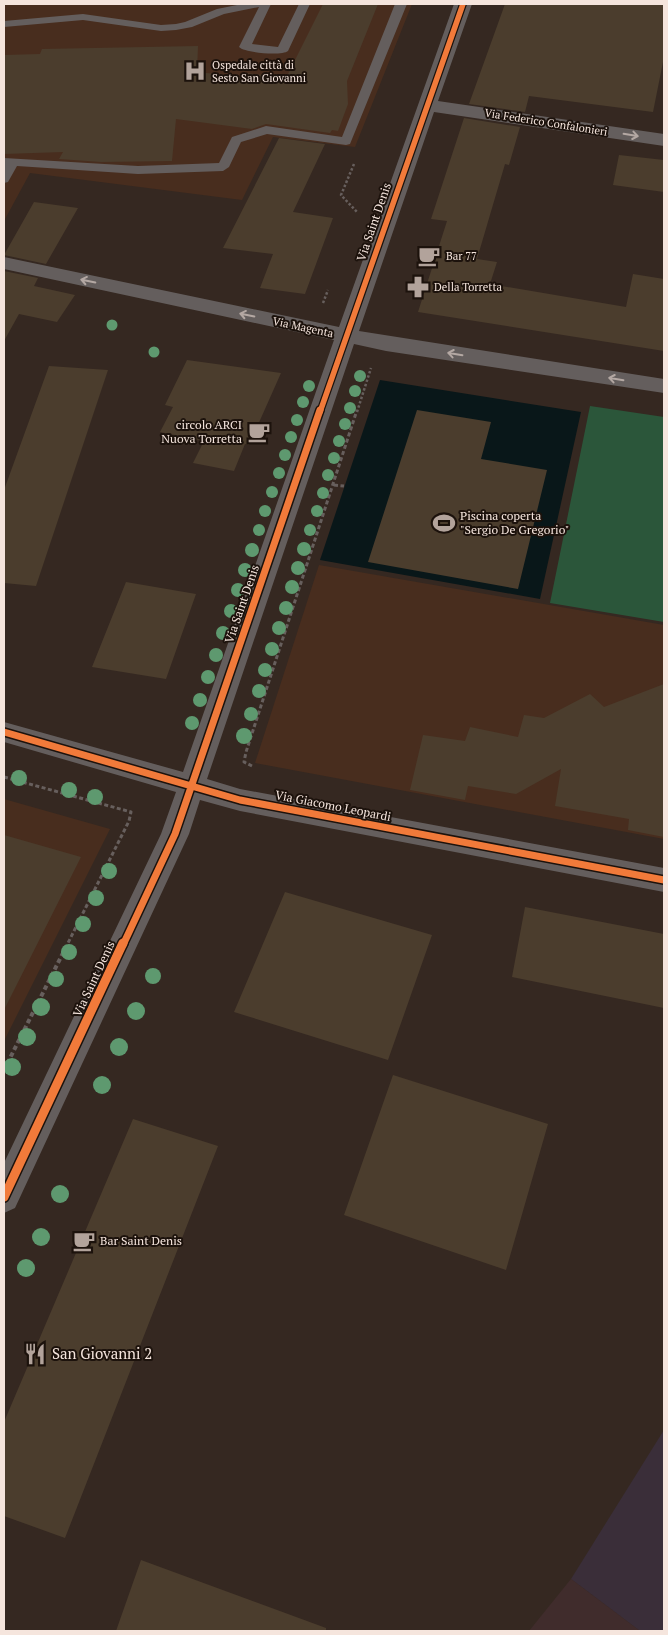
<svg xmlns="http://www.w3.org/2000/svg" width="668" height="1635" viewBox="0 0 668 1635" font-family="'PT Serif',serif">
	<style>
		.commercial { fill: #3a2e39 }
		.industrial { fill: #402c2c }
		.built { fill: #482d1e }
		.green { fill: #2b563a }
		.water { fill: #091719 }
		.building { fill: #4b3d2d }
		.lines { fill: none; stroke-linecap: round; stroke-linejoin: round }
		.path-far2 { stroke: #675f5d; stroke-width: 2.5; stroke-dasharray: 2.5 2; stroke-linecap: butt }
		.path-far1 { stroke: #675f5d; stroke-width: 3; stroke-dasharray: 4 2.5; stroke-linecap: butt }
		.path { stroke: #675f5d; stroke-width: 4; stroke-dasharray: 4.5 3; stroke-linecap: butt }
		.service { fill: #645e5d; fill-rule: evenodd }
		.minor { fill: #645e5d; fill-rule: evenodd }
		.cycleway-far2-casing { stroke: #1c120c; stroke-width: 8 }
		.cycleway-far1-casing { stroke: #1c120c; stroke-width: 10 }
		.cycleway-casing { stroke: #1c120c; stroke-width: 12 }
		.cycleway-far2 { stroke: #f17a3a; stroke-width: 5.5 }
		.cycleway-far1 { stroke: #f17a3a; stroke-width: 7 }
		.cycleway { stroke: #f17a3a; stroke-width: 9 }
		.tree { fill: #5e996f }
		.oneway { stroke: #b4a8a3 }
		.labels { text-anchor: middle; stroke-width: 4; stroke-linejoin: round; paint-order: stroke }
		.far-poi-label { font-size: 11px; fill: #f5e5dd; stroke: #1c120c; text-anchor: start }
		.far-street-label { font-size: 11px; fill: #f5e5dd; stroke: #1c120c }
		.street-label { font-size: 12px; fill: #f5e5dd; stroke: #1c120c }
		.poi-label { font-size: 12px; fill: #f5e5dd; stroke: #1c120c; text-anchor: start }
		.near-poi-label { font-size: 15px; fill: #f5e5dd; stroke: #1c120c; text-anchor: start }
	</style>
	<rect width="100%" height="100%" fill="#352821"/>
	<path class="commercial" d="M 664,1430 L 664,1631 L 640,1631 L 571,1579 Z"/>
	<path class="industrial" d="M 571,1579 L 640,1631 L 529,1631 Z"/>
	<path class="built" d="M 4,4 L 412,4 L 355,147 L 273,137 L 242,200 L 30,173 L 4,221 Z
		M 319,565 L 664,625 L 664,839 L 255,763 Z
		M 4,799 L 110,829 L 4,1041 Z"/>
	<path class="green" d="M 590,406 L 664,417 L 664,622 L 550,603 Z"/>
	<path class="water" d="M 380,380 L 581,412 L 540,599 L 320,560 Z"/>
	<path class="building" d="M 323,4 L 378,4 L 347,81 L 348,104 L 338,131 L 332,130 L 330,133 L 266,124 L 252,129 L 176,119 L 172,161 L 101,162 L 59,159 L 63,152 L 4,154 L 4,55 L 40,54 L 42,49 L 198,46 L 197,72 L 245,77 L 247,73 L 286,78 Z
		M 505,4 L 664,4 L 664,57 L 653,112 L 529,96 L 525,112 L 469,104 Z
		M 464,118 L 520,127 L 509,165 L 505,164 L 477,259 L 497,262 L 490,284 L 626,307 L 633,274 L 664,279 L 664,351 L 418,312 L 447,221 L 431,219 Z
		M 279,138 L 325,144 L 293,212 L 333,218 L 305,294 L 260,288 L 273,254 L 223,248 Z
		M 619,155 L 664,160 L 664,192 L 613,185 Z
		M 34,202 L 78,208 L 46,264 L 4,255 Z
		M 4,271 L 38,278 L 34,286 L 75,295 L 57,322 L 19,314 L 4,341 Z
		M 187,360 L 281,373 L 249,445 L 245,444 L 234,471 L 193,463 L 204,441 L 160,432 L 173,407 L 165,405 Z
		M 49,366 L 108,370 L 36,586 L 4,583 L 4,490 Z
		M 417,410 L 491,422 L 481,459 L 547,470 L 518,589 L 368,562 Z
		M 126,582 L 196,594 L 166,679 L 92,667 Z
		M 664,684 L 664,837 L 628,830 L 629,819 L 555,806 L 561,769 L 516,794 L 468,786 L 465,800 L 410,790 L 423,735 L 465,741 L 470,727 L 518,737 L 524,715 L 544,718 L 590,694 L 604,707 Z
		M 4,835 L 81,857 L 4,1010 Z
		M 285,892 L 432,935 L 388,1060 L 234,1012 Z
		M 525,907 L 664,934 L 664,1008 L 512,977 Z
		M 393,1075 L 548,1124 L 506,1270 L 344,1215 Z
		M 133,1119 L 218,1146 L 65,1538 L 4,1516 L 4,1422 Z
		M 141,1560 L 326,1628 L 326,1631 L 116,1631 Z"/>
	<g class="lines">
		<path class="path-far2" d="M 354,164 L 341,195 L 357,212
			M 323,303 L 328,290
			M 357,412 L 371,368"/>
		<path class="path-far1" d="M 334,485 L 344,486
			M 252,766 L 244,762 L 246,752 L 357,410
			M 4,777 L 131,812 L 129,821 L 67,945"/>
		<path class="path" d="M 4,1070 L 68,943"/>
		<path class="service" d="M 242,4 L 271,4 L 252,44 L 278,47 L 299,4 L 310,4 L 288,51 C 282,56 245,53 239,47 L 259,7 L 224,14 L 192,27 L 176,30 L 161,31 L 83,20 L 4,27 L 4,21 L 83,14 L 161,25 L 176,24 L 185,22 L 217,9 Z
			M 395,4 L 407,4 L 350,144 L 346,145 L 267,134 L 241,142 L 229,167 L 223,171 L 138,174 L 17,166 L 8,182 L 4,183 L 4,158 L 138,166 L 219,163 L 232,137 L 266,126 L 342,137 Z"/>
		<path class="minor" d="M 454,4 L 472,4 L 438,101 L 664,134 L 664,146 L 434,112 L 359,331 L 664,379 L 664,393 L 386,351 L 354,344 L 207,779 L 240,789 L 664,868 L 664,892 L 240,811 L 200,800 L 189,834 L 15,1208 L 4,1213 L 4,1163 L 161,834 L 176,792 L 4,742 L 4,722 L 183,772 L 334,340 L 4,269 L 4,257 L 339,327 Z"/>
		<g class="cycleway-far2-casing">
			<path id="cycleway-far2" d="M 320,412 L 463,4"/>
		</g>
		<g class="cycleway-far1-casing">
			<path id="cycleway-far1" d="M 4,732 L 240,800 L 664,880
				M 123,945 L 175,834 L 320,410"/>
		</g>
		<g class="cycleway-casing">
			<path id="cycleway" d="M 4,1197 L 123,943"/>
		</g>
		<use href="#cycleway-far2" class="cycleway-far2"/>
		<use href="#cycleway-far1" class="cycleway-far1"/>
		<use href="#cycleway" class="cycleway"/>
	</g>
	<g class="tree">
		<circle cx="112" cy="325" r="5.5"/>
		<circle cx="154" cy="352" r="5.5"/>
		<circle cx="360" cy="376" r="6"/>
		<circle cx="309" cy="386" r="6"/>
		<circle cx="355" cy="391" r="6"/>
		<circle cx="303" cy="402" r="6"/>
		<circle cx="350" cy="408" r="6"/>
		<circle cx="297" cy="420" r="6"/>
		<circle cx="345" cy="424" r="6"/>
		<circle cx="291" cy="437" r="6"/>
		<circle cx="339" cy="441" r="6"/>
		<circle cx="285" cy="455" r="6"/>
		<circle cx="334" cy="458" r="6"/>
		<circle cx="279" cy="473" r="6"/>
		<circle cx="328" cy="475" r="6"/>
		<circle cx="272" cy="492" r="6"/>
		<circle cx="323" cy="493" r="6"/>
		<circle cx="265" cy="511" r="6"/>
		<circle cx="317" cy="511" r="6"/>
		<circle cx="259" cy="530" r="6"/>
		<circle cx="310" cy="530" r="6"/>
		<circle cx="304" cy="549" r="7"/>
		<circle cx="252" cy="550" r="7"/>
		<circle cx="298" cy="568" r="7"/>
		<circle cx="245" cy="570" r="7"/>
		<circle cx="292" cy="587" r="7"/>
		<circle cx="238" cy="590" r="7"/>
		<circle cx="286" cy="608" r="7"/>
		<circle cx="231" cy="611" r="7"/>
		<circle cx="279" cy="628" r="7"/>
		<circle cx="223" cy="633" r="7"/>
		<circle cx="272" cy="649" r="7"/>
		<circle cx="216" cy="655" r="7"/>
		<circle cx="265" cy="670" r="7"/>
		<circle cx="208" cy="677" r="7"/>
		<circle cx="259" cy="691" r="7"/>
		<circle cx="200" cy="700" r="7"/>
		<circle cx="251" cy="714" r="7"/>
		<circle cx="192" cy="723" r="7"/>
		<circle cx="244" cy="736" r="8"/>
		<circle cx="19" cy="778" r="8"/>
		<circle cx="69" cy="790" r="8"/>
		<circle cx="95" cy="797" r="8"/>
		<circle cx="109" cy="871" r="8"/>
		<circle cx="96" cy="898" r="8"/>
		<circle cx="83" cy="924" r="8"/>
		<circle cx="69" cy="952" r="8"/>
		<circle cx="153" cy="976" r="8"/>
		<circle cx="56" cy="979" r="8"/>
		<circle cx="41" cy="1007" r="9"/>
		<circle cx="136" cy="1011" r="9"/>
		<circle cx="27" cy="1037" r="9"/>
		<circle cx="119" cy="1047" r="9"/>
		<circle cx="12" cy="1067" r="9"/>
		<circle cx="102" cy="1085" r="9"/>
		<circle cx="60" cy="1194" r="9"/>
		<circle cx="41" cy="1237" r="9"/>
		<circle cx="26" cy="1268" r="9"/>
	</g>
	<defs><path id="oneway-shaft" d="M-6 0H5M1.5-3L5.5 0L1.5 3" fill="none" stroke-width="1.6" stroke-linecap="round" stroke-linejoin="round" transform="scale(1.25)"/></defs>
	<g class="oneway">
		<use href="#oneway-shaft" transform="translate(631 135) rotate(9)"/>
		<use href="#oneway-shaft" transform="translate(88 281) rotate(-168)"/>
		<use href="#oneway-shaft" transform="translate(247 315) rotate(-168)"/>
		<use href="#oneway-shaft" transform="translate(455 354) rotate(-171)"/>
		<use href="#oneway-shaft" transform="translate(616 379) rotate(-171)"/>
	</g>
	<defs>
		<g id="hospital-bare" transform="scale(1.725)"><path d="M-5-5h3v3.5h4V-5h3V5h-3V1.5h-4V5h-3Z" fill="#b2a39b" stroke="#1c120c" stroke-width="2.5" paint-order="stroke"/></g>
		<g id="cafe-bare" transform="scale(1.725)"><path d="M-5.5-4.5H6V0H3Q3 3.5 0 3.5H-2.5Q-5.5 3.5-5.5 0ZM3-3.2v2h1.7v-2ZM-6 4.5H4V6H-6Z" fill="#b2a39b" stroke="#1c120c" stroke-width="2.5" paint-order="stroke"/></g>
		<g id="pharmacy-bare" transform="scale(1.725)"><path d="M-2-6h4v4h4v4h-4v4h-4v-4h-4v-4h4Z" fill="#b2a39b" stroke="#1c120c" stroke-width="2.5" paint-order="stroke"/></g>
		<g id="stadium-bare" transform="scale(1.725)"><path d="M0-5a6.5 5 0 1 0 0 10a6.5 5 0 1 0 0-10ZM-3.5-1.8h7v3.6h-7Z" fill="#b2a39b" stroke="#1c120c" stroke-width="2.5" paint-order="stroke"/></g>
		<g id="restaurant-bare" transform="scale(1.725)"><path d="M-5-6h1v4h1v-4h1v4h1v-4h1v5L-1.5 .5V6h-2V.5L-5-1ZM5-6V6H3V1.5H1.5Q1.5-4 5-6Z" fill="#b2a39b" stroke="#1c120c" stroke-width="2.5" paint-order="stroke"/></g>
	</defs>
	<g fill-rule="evenodd">
		<use href="#hospital-bare" x="195" y="71"/>
		<use href="#cafe-bare" x="429" y="256"/>
		<use href="#pharmacy-bare" x="418" y="287"/>
		<use href="#cafe-bare" x="259" y="432"/>
		<use href="#stadium-bare" x="444" y="523"/>
		<use href="#cafe-bare" x="84" y="1241"/>
		<use href="#restaurant-bare" x="35" y="1354"/>
	</g>
	<g class="labels">
		<g class="far-poi-label">
			<text x="212" y="69">Ospedale città di<tspan x="212" dy="13">Sesto San Giovanni</tspan></text>
			<text x="446" y="260">Bar 77</text>
			<text x="434" y="291">Della Torretta</text>
		</g>
		<g class="far-street-label">
			<text transform="translate(546 122) rotate(9)" y="4">Via Federico Confalonieri</text>
			<text transform="translate(303 327) rotate(12)" y="4">Via Magenta</text>
		</g>
		<g class="street-label">
			<text transform="translate(374 222) rotate(-71)" y="4">Via Saint Denis</text>
			<text transform="translate(242 604) rotate(-71)" y="4">Via Saint Denis</text>
			<text transform="translate(333 806) rotate(11)" y="4">Via Giacomo Leopardi</text>
			<text transform="translate(94 979) rotate(-65)" y="4">Via Saint Denis</text>
		</g>
		<g class="poi-label">
			<text x="242" y="429" text-anchor="end">circolo ARCI<tspan x="242" dy="14">Nuova Torretta</tspan></text>
			<text x="460" y="520">Piscina coperta<tspan x="460" dy="14">"Sergio De Gregorio"</tspan></text>
			<text x="100" y="1245">Bar Saint Denis</text>
		</g>
		<g class="near-poi-label">
			<text x="52" y="1359">San Giovanni 2</text>
		</g>
	</g>
	<rect width="668" height="1635" fill="none" stroke="#f5e5dd" stroke-width="10"/>
</svg>
